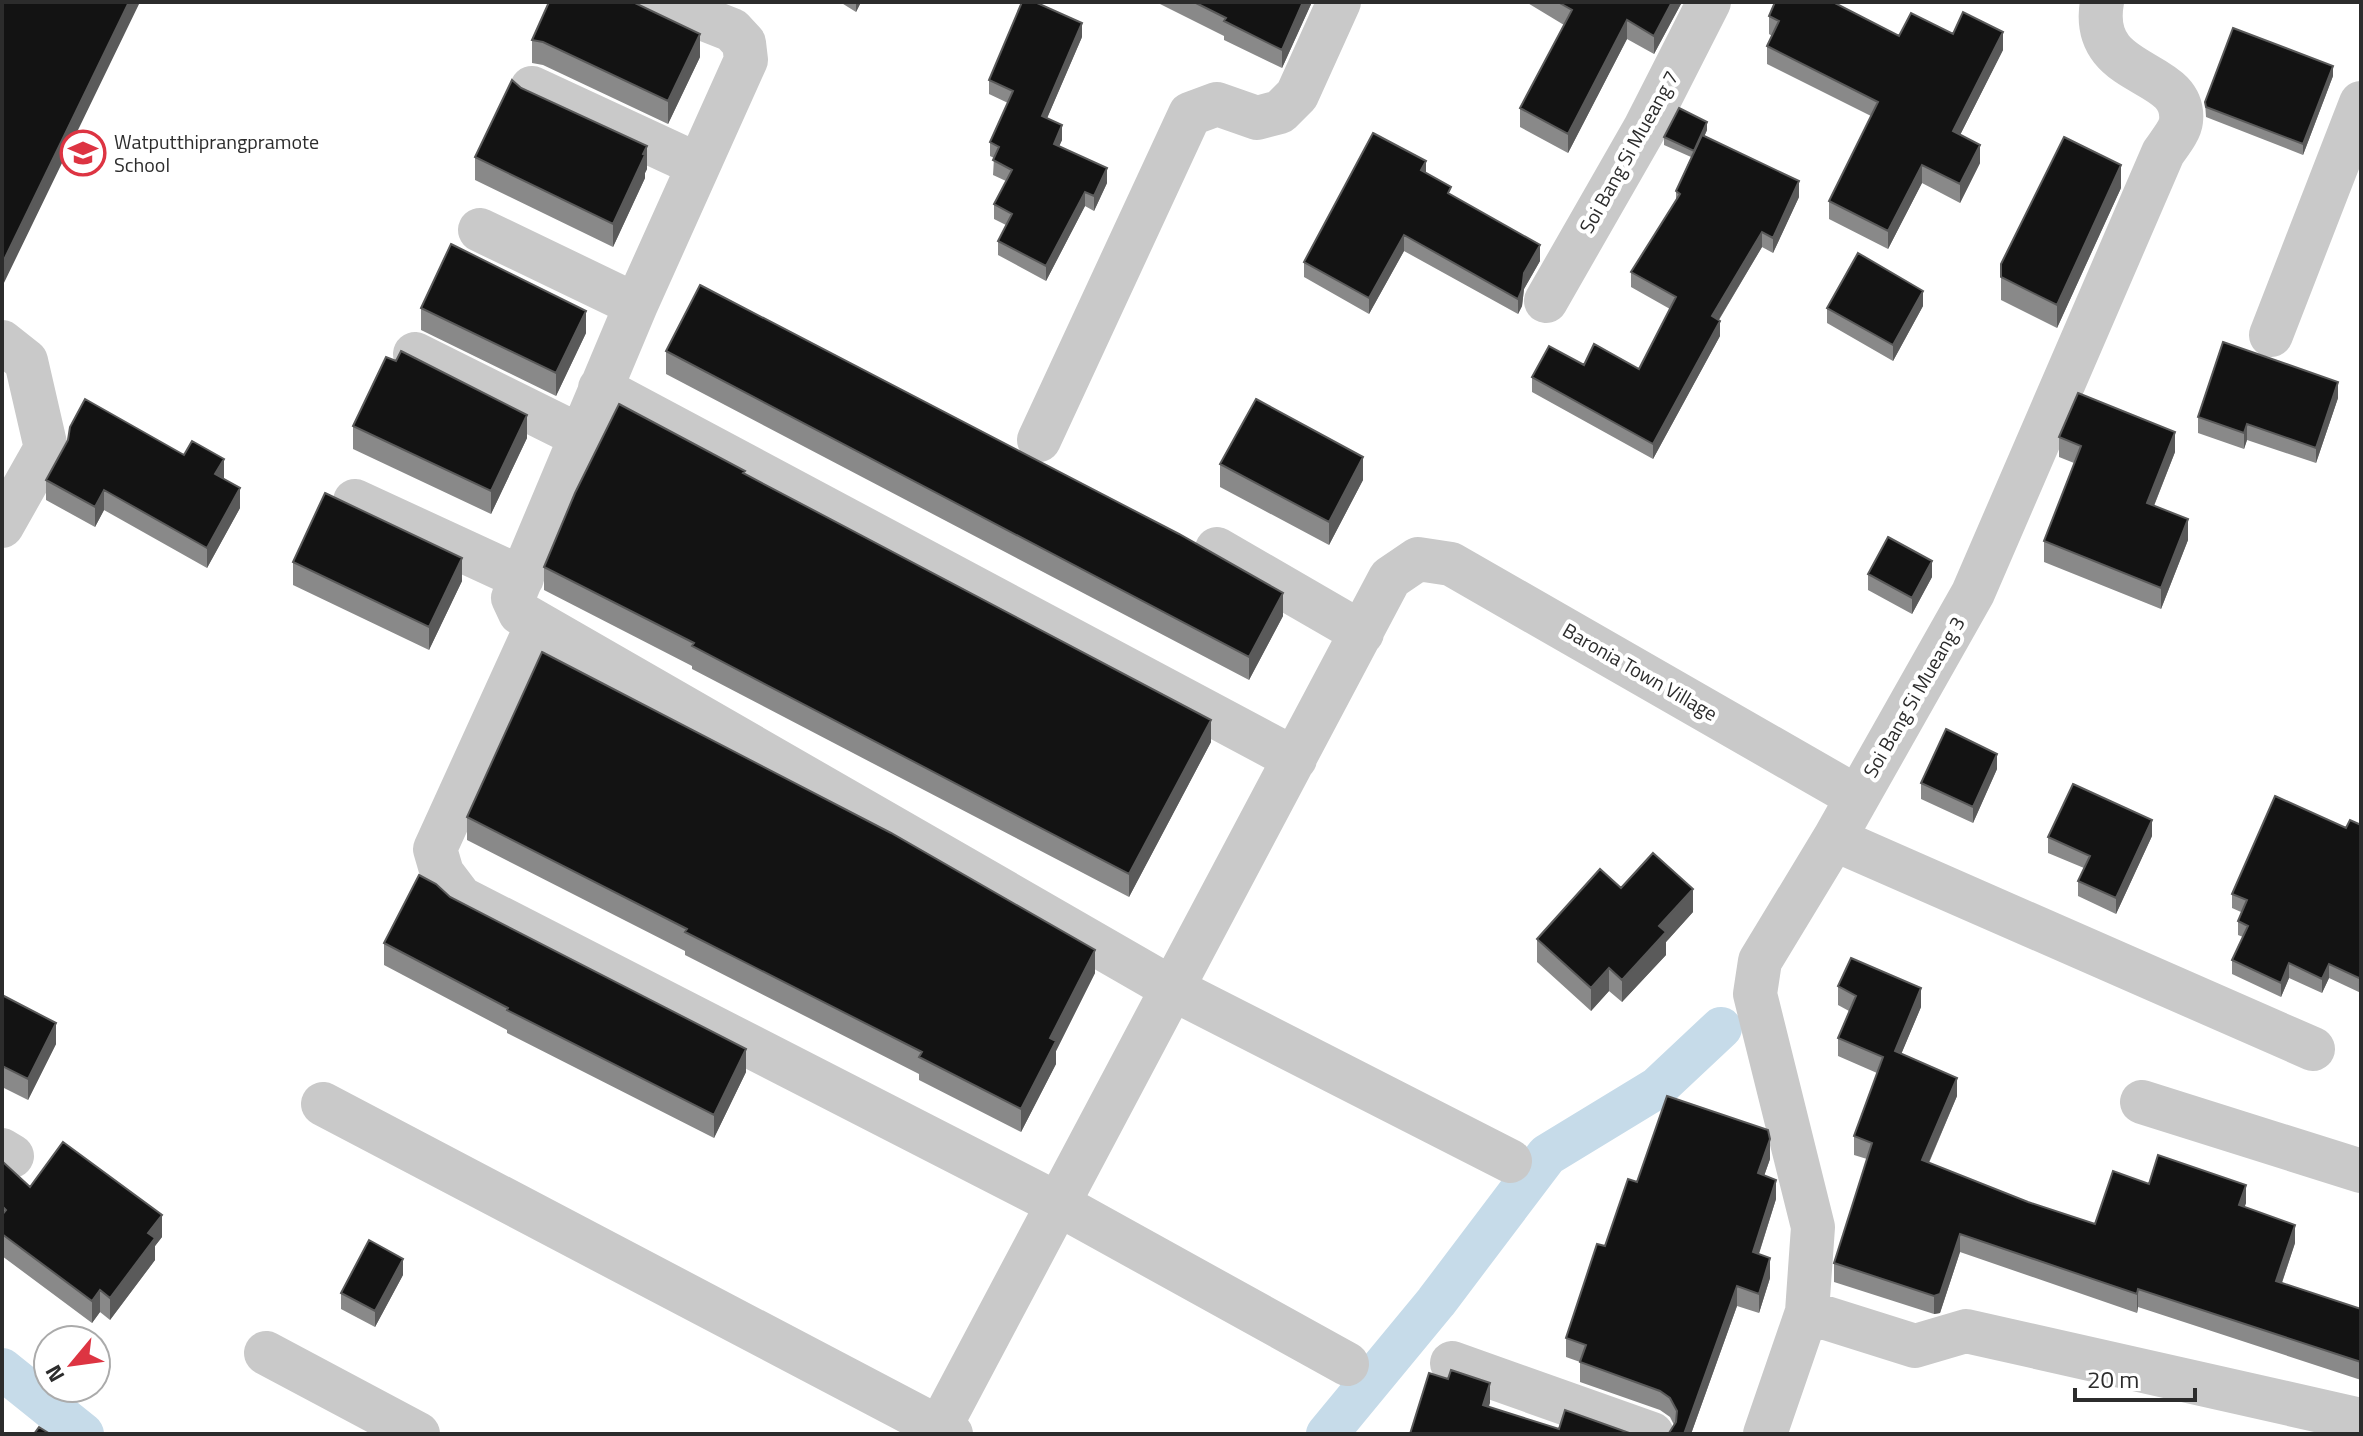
<svg xmlns="http://www.w3.org/2000/svg" width="2363" height="1436" viewBox="0 0 2363 1436" font-family="'Titillium Web',sans-serif">
	<style>
		.lines { fill: none; stroke-linecap: round; stroke-linejoin: round }
		.canal { stroke: #c6dbe9; stroke-width: 42 }
		.minor { stroke: #c9c9c9; stroke-width: 44 }
		.wall { fill: #898989 }
		.shaded-wall { fill: #5a5a5a }
		.building { fill: #131313; stroke: #5a5a5a; stroke-width: 2 }
		.labels { text-anchor: middle; stroke-width: 8; stroke-linejoin: round; paint-order: stroke }
		.poi-label { font-size: 20px; fill: #2c2c2c; stroke: #fff; text-anchor: start }
		.street-label { font-size: 20px; fill: #2c2c2c; stroke: #fff }
	</style>
	<rect width="100%" height="100%" fill="#fff"/>
	<g class="lines">
		<path class="canal" d="M 2,1369 L 83,1434
			M 1327,1434 L 1436,1302 L 1547,1155 L 1657,1088 L 1721,1028"/>
		<path class="minor" d="M 661,2 L 732,30 L 744,43 L 746,60 L 636,305 L 513,598 L 520,613 L 1173,989 L 1510,1161
			M 532,88 L 698,165
			M 480,230 L 636,305
			M 1546,301 L 1645,128 L 1709,2
			M 2271,335 L 2361,103
			M 2,342 L 26,361 L 46,448 L 2,526
			M 415,354 L 580,436
			M 600,388 L 1295,759
			M 1039,440 L 1190,114 L 1217,104 L 1257,118 L 1280,112 L 1297,95 L 1339,2
			M 355,501 L 522,578
			M 1217,549 L 1362,633
			M 537,625 L 435,849 L 442,873 L 461,898 L 1058,1204 L 1347,1364
			M 1834,839 L 2313,1049
			M 2142,1102 L 2361,1171
			M 323,1104 L 951,1434
			M 2,1150 L 12,1156
			M 1807,1312 L 1915,1346 L 1966,1331 L 2361,1420
			M 266,1353 L 418,1434
			M 1452,1363 L 1652,1434
			M 936,1434 L 1390,578 L 1418,559 L 1451,564 L 1857,797
			M 1765,1434 L 1807,1312 L 1813,1227 L 1755,994 L 1760,961 L 1834,839 L 1973,593 L 2163,153 C 2169,144 2180,131 2181,121 C 2187,66 2088,81 2102,2"/>
	</g>
	<path class="wall" d="M 840,2 L 861,2 L 856,12 Z
		M 1156,2 L 1312,2 L 1282,68 L 1224,40 L 1224,36 Z
		M 1526,2 L 1682,2 L 1654,54 L 1627,39 L 1568,153 L 1520,127 L 1520,108 L 1564,25 Z
		M 1769,16 L 1899,36 L 1953,34 L 2003,50 L 1960,135 L 1980,163 L 1960,203 L 1922,183 L 1888,249 L 1829,219 L 1829,201 L 1871,116 L 1767,64 L 1767,46 L 1772,36 L 1769,34 Z
		M 1082,37 L 1047,118 L 1062,140 L 1059,146 L 1107,183 L 1094,211 L 1085,206 L 1046,281 L 998,255 L 998,241 L 1006,225 L 994,219 L 994,204 L 1006,181 L 993,175 L 994,158 L 990,156 L 990,142 L 1008,103 L 989,94 L 989,80 Z
		M 532,40 L 700,57 L 668,124 L 543,65 L 532,63 Z
		M 2333,76 L 2303,155 L 2206,117 L 2205,102 Z
		M 521,88 L 647,169 L 645,173 L 645,178 L 613,247 L 475,180 L 475,157 Z
		M 1707,130 L 1704,137 L 1799,197 L 1773,253 L 1762,247 L 1719,320 L 1720,336 L 1653,459 L 1532,392 L 1532,377 L 1584,365 L 1639,369 L 1670,309 L 1631,287 L 1631,272 L 1676,201 L 1676,191 L 1691,157 L 1664,145 L 1664,137 Z
		M 2121,188 L 2057,328 L 2001,300 L 2001,264 Z
		M 1451,195 L 1540,261 L 1524,289 L 1522,306 L 1518,314 L 1404,251 L 1369,314 L 1304,277 L 1304,262 Z
		M 1923,306 L 1893,361 L 1827,323 L 1827,308 Z
		M 421,308 L 586,333 L 556,396 L 421,330 Z
		M 666,351 L 1283,616 L 1249,680 L 666,374 Z
		M 396,361 L 527,438 L 491,514 L 353,449 L 353,426 Z
		M 2338,398 L 2316,463 L 2247,440 L 2244,449 L 2198,433 L 2198,417 Z
		M 2059,437 L 2175,452 L 2154,506 L 2188,540 L 2161,609 L 2044,562 L 2044,541 L 2074,463 L 2059,457 Z
		M 1220,464 L 1363,480 L 1329,545 L 1220,487 Z
		M 745,474 L 1211,742 L 1129,897 L 692,669 L 692,666 L 544,590 L 544,567 Z
		M 224,479 L 240,508 L 207,568 L 104,510 L 95,527 L 46,500 L 46,480 Z
		M 293,562 L 462,581 L 429,650 L 293,585 Z
		M 1868,574 L 1932,577 L 1912,614 L 1868,590 Z
		M 1997,769 L 1973,823 L 1921,799 L 1921,783 Z
		M 467,817 L 1095,973 L 1056,1051 L 1056,1064 L 1021,1132 L 919,1080 L 919,1074 L 685,955 L 685,951 L 467,840 Z
		M 2361,825 L 2361,993 L 2329,978 L 2322,993 L 2289,978 L 2281,997 L 2232,974 L 2232,960 L 2243,937 L 2238,935 L 2238,921 L 2241,912 L 2232,908 L 2232,894 L 2346,828 Z
		M 2152,836 L 2116,914 L 2078,896 L 2078,881 L 2084,868 L 2048,853 L 2048,837 Z
		M 1621,888 L 1693,912 L 1666,942 L 1666,955 L 1622,1002 L 1609,991 L 1591,1011 L 1537,962 L 1537,939 Z
		M 384,943 L 746,1072 L 714,1138 L 507,1033 L 507,1030 L 384,965 Z
		M 1838,986 L 1921,1007 L 1901,1054 L 1957,1096 L 1929,1163 L 2028,1202 L 2095,1224 L 2149,1184 L 2246,1203 L 2244,1207 L 2295,1243 L 2282,1283 L 2361,1309 L 2361,1380 L 2138,1307 L 2137,1313 L 1960,1252 L 1940,1313 L 1934,1314 L 1834,1282 L 1834,1263 L 1867,1159 L 1854,1155 L 1854,1136 L 1877,1073 L 1838,1056 L 1838,1038 L 1849,1011 L 1838,1005 Z
		M 2,995 L 56,1044 L 28,1100 L 2,1087 Z
		M 1770,1159 L 1764,1176 L 1776,1199 L 1759,1254 L 1770,1278 L 1759,1313 L 1737,1306 L 1691,1434 L 1669,1433 L 1674,1425 L 1670,1417 L 1660,1410 L 1580,1382 L 1580,1362 L 1566,1357 L 1566,1338 L 1605,1246 L 1637,1182 Z
		M 2,1161 L 30,1187 L 162,1237 L 155,1246 L 155,1260 L 110,1320 L 100,1312 L 92,1323 L 2,1256 Z
		M 403,1275 L 375,1327 L 341,1309 L 341,1293 Z"/>
	<path class="shaded-wall" d="M 129,2 L 140,2 L 2,287 L 2,264 Z
		M 856,2 L 861,2 L 856,12 Z
		M 1303,2 L 1312,2 L 1282,68 L 1282,50 Z
		M 1672,2 L 1682,2 L 1654,54 L 1654,36 Z
		M 1627,20 L 1627,39 L 1568,153 L 1568,134 Z
		M 1082,23 L 1082,37 L 1042,130 L 1042,116 Z
		M 2003,32 L 2003,50 L 1953,149 L 1953,131 Z
		M 700,34 L 700,57 L 668,124 L 668,101 Z
		M 2333,66 L 2333,76 L 2303,155 L 2303,144 Z
		M 1707,122 L 1707,130 L 1694,159 L 1694,151 Z
		M 1062,125 L 1062,140 L 1054,158 L 1054,144 Z
		M 1980,145 L 1980,163 L 1960,203 L 1960,184 Z
		M 647,146 L 647,169 L 645,173 L 645,178 L 613,247 L 613,224 Z
		M 1426,161 L 1426,177 L 1421,170 Z
		M 1922,165 L 1922,183 L 1888,249 L 1888,231 Z
		M 2121,165 L 2121,188 L 2057,328 L 2057,305 Z
		M 1107,168 L 1107,183 L 1094,211 L 1094,196 Z
		M 1799,181 L 1799,197 L 1773,253 L 1773,238 Z
		M 1085,192 L 1085,206 L 1046,281 L 1046,266 Z
		M 1762,232 L 1762,247 L 1712,331 L 1712,316 Z
		M 1404,235 L 1404,251 L 1369,314 L 1369,298 Z
		M 1540,245 L 1540,261 L 1524,289 L 1522,306 L 1518,314 L 1518,299 L 1524,273 Z
		M 1923,291 L 1923,306 L 1893,361 L 1893,345 Z
		M 586,311 L 586,333 L 556,396 L 556,373 Z
		M 1720,321 L 1720,336 L 1653,459 L 1653,444 Z
		M 2338,382 L 2338,398 L 2316,463 L 2316,448 Z
		M 4,398 L 4,418 L 2,420 L 2,401 Z
		M 527,415 L 527,438 L 491,514 L 491,491 Z
		M 2247,424 L 2247,440 L 2244,449 L 2244,433 Z
		M 2175,432 L 2175,452 L 2147,523 L 2147,503 Z
		M 1363,457 L 1363,480 L 1329,545 L 1329,522 Z
		M 224,459 L 224,479 L 215,474 Z
		M 240,488 L 240,508 L 207,568 L 207,548 Z
		M 104,490 L 104,510 L 95,527 L 95,507 Z
		M 2188,519 L 2188,540 L 2161,609 L 2161,588 Z
		M 462,558 L 462,581 L 429,650 L 429,627 Z
		M 1932,561 L 1932,577 L 1912,614 L 1912,598 Z
		M 1283,593 L 1283,616 L 1249,680 L 1249,657 Z
		M 1211,720 L 1211,742 L 1129,897 L 1129,874 Z
		M 1997,754 L 1997,769 L 1973,823 L 1973,807 Z
		M 2152,820 L 2152,836 L 2116,914 L 2116,898 Z
		M 1693,889 L 1693,912 L 1666,942 L 1666,955 L 1622,1002 L 1622,980 L 1659,926 Z
		M 4,942 L 4,963 L 2,966 L 2,945 Z
		M 1095,950 L 1095,973 L 1056,1051 L 1056,1064 L 1021,1132 L 1021,1109 L 1050,1038 Z
		M 2289,963 L 2289,978 L 2281,997 L 2281,983 Z
		M 2329,964 L 2329,978 L 2322,993 L 2322,979 Z
		M 1609,968 L 1609,991 L 1591,1011 L 1591,988 Z
		M 1921,988 L 1921,1007 L 1895,1069 L 1895,1051 Z
		M 56,1023 L 56,1044 L 28,1100 L 28,1079 Z
		M 746,1049 L 746,1072 L 714,1138 L 714,1115 Z
		M 1957,1078 L 1957,1096 L 1922,1178 L 1922,1160 Z
		M 1770,1139 L 1770,1159 L 1758,1193 L 1758,1173 Z
		M 1776,1180 L 1776,1199 L 1753,1272 L 1753,1252 Z
		M 2246,1185 L 2246,1203 L 2239,1224 L 2239,1205 Z
		M 162,1215 L 162,1237 L 155,1246 L 155,1260 L 110,1320 L 110,1298 L 148,1233 Z
		M 2295,1225 L 2295,1243 L 2276,1300 L 2276,1281 Z
		M 1960,1234 L 1960,1252 L 1940,1313 L 1934,1314 L 1934,1296 Z
		M 1770,1258 L 1770,1278 L 1759,1313 L 1759,1294 Z
		M 403,1259 L 403,1275 L 375,1327 L 375,1311 Z
		M 1737,1286 L 1737,1306 L 1691,1434 L 1684,1434 Z
		M 2138,1289 L 2138,1307 L 2137,1313 L 2137,1294 Z
		M 100,1290 L 100,1312 L 92,1323 L 92,1301 Z
		M 1490,1383 L 1490,1403 L 1483,1425 L 1483,1405 Z"/>
	<path class="building" d="M 2,2 L 129,2 L 2,264 Z
		M 549,2 L 633,2 L 700,34 L 668,101 L 543,42 L 532,40 Z
		M 1022,2 L 1035,2 L 1082,23 L 1042,116 L 1062,125 L 1054,144 L 1107,168 L 1094,196 L 1085,192 L 1046,266 L 998,241 L 1012,214 L 994,204 L 1012,170 L 993,160 L 999,147 L 990,142 L 1013,91 L 989,80 Z
		M 1194,2 L 1303,2 L 1282,50 L 1224,21 L 1226,18 Z
		M 1558,2 L 1672,2 L 1654,36 L 1627,20 L 1568,134 L 1520,108 L 1572,10 Z
		M 1775,2 L 1833,2 L 1899,36 L 1911,13 L 1953,34 L 1963,12 L 2003,32 L 1953,131 L 1980,145 L 1960,184 L 1922,165 L 1888,231 L 1829,201 L 1878,102 L 1767,46 L 1779,21 L 1769,16 Z
		M 2233,28 L 2333,66 L 2303,144 L 2206,107 L 2205,102 Z
		M 512,80 L 521,88 L 647,146 L 643,154 L 645,155 L 613,224 L 475,157 Z
		M 1679,108 L 1707,122 L 1694,151 L 1664,137 Z
		M 1373,133 L 1426,161 L 1421,170 L 1451,187 L 1448,193 L 1540,245 L 1524,273 L 1522,290 L 1518,299 L 1404,235 L 1369,298 L 1304,262 Z
		M 1702,135 L 1799,181 L 1773,238 L 1762,232 L 1712,316 L 1720,321 L 1653,444 L 1532,377 L 1549,346 L 1584,365 L 1594,344 L 1639,369 L 1676,297 L 1631,272 L 1680,194 L 1676,191 Z
		M 2064,137 L 2121,165 L 2057,305 L 2001,277 L 2001,264 Z
		M 451,244 L 586,311 L 556,373 L 421,308 Z
		M 1858,253 L 1923,291 L 1893,345 L 1827,308 Z
		M 700,285 L 1179,534 L 1283,593 L 1249,657 L 666,351 Z
		M 2223,342 L 2338,382 L 2316,448 L 2247,424 L 2244,433 L 2198,417 Z
		M 401,351 L 527,415 L 491,491 L 353,426 L 386,357 L 396,361 Z
		M 2078,393 L 2175,432 L 2147,503 L 2188,519 L 2161,588 L 2044,541 L 2081,446 L 2059,437 Z
		M 85,399 L 184,455 L 192,441 L 224,459 L 215,474 L 240,488 L 207,548 L 104,490 L 95,507 L 46,480 L 68,440 L 70,427 Z
		M 1256,399 L 1363,457 L 1329,522 L 1220,464 Z
		M 619,404 L 745,471 L 743,473 L 1211,720 L 1129,874 L 692,646 L 694,643 L 544,567 L 575,493 Z
		M 325,493 L 462,558 L 429,627 L 293,562 Z
		M 1888,537 L 1932,561 L 1912,598 L 1868,574 Z
		M 542,652 L 891,833 L 1095,950 L 1050,1038 L 1056,1041 L 1021,1109 L 919,1057 L 922,1052 L 685,932 L 687,929 L 467,817 Z
		M 1946,729 L 1997,754 L 1973,807 L 1921,783 Z
		M 2073,784 L 2152,820 L 2116,898 L 2078,881 L 2090,856 L 2048,837 Z
		M 2275,796 L 2346,828 L 2350,820 L 2361,825 L 2361,979 L 2329,964 L 2322,979 L 2289,963 L 2281,983 L 2232,960 L 2248,926 L 2238,921 L 2247,900 L 2232,894 Z
		M 1653,853 L 1693,889 L 1659,926 L 1666,932 L 1622,980 L 1609,968 L 1591,988 L 1537,939 L 1600,869 L 1621,888 Z
		M 419,875 L 436,884 L 450,897 L 746,1049 L 714,1115 L 507,1010 L 508,1008 L 384,943 Z
		M 1851,958 L 1921,988 L 1895,1051 L 1957,1078 L 1922,1160 L 2028,1202 L 2095,1224 L 2113,1171 L 2149,1184 L 2158,1155 L 2246,1185 L 2239,1205 L 2295,1225 L 2276,1281 L 2361,1309 L 2361,1362 L 2138,1289 L 2137,1294 L 1960,1234 L 1940,1294 L 1934,1296 L 1834,1263 L 1872,1143 L 1854,1136 L 1883,1057 L 1838,1038 L 1856,996 L 1838,986 Z
		M 2,995 L 56,1023 L 28,1079 L 2,1066 Z
		M 1667,1096 L 1768,1130 L 1770,1139 L 1758,1173 L 1776,1180 L 1753,1252 L 1770,1258 L 1759,1294 L 1737,1286 L 1684,1434 L 1666,1434 L 1669,1433 L 1676,1422 L 1677,1411 L 1670,1398 L 1660,1391 L 1580,1362 L 1586,1345 L 1566,1338 L 1597,1244 L 1605,1246 L 1628,1179 L 1637,1182 Z
		M 63,1142 L 162,1215 L 148,1233 L 155,1238 L 110,1298 L 100,1290 L 92,1301 L 2,1234 L 2,1215 L 6,1210 L 2,1206 L 2,1161 L 30,1187 Z
		M 369,1240 L 403,1259 L 375,1311 L 341,1293 Z
		M 1451,1370 L 1490,1383 L 1483,1405 L 1559,1429 L 1565,1410 L 1632,1434 L 1410,1434 L 1429,1373 L 1448,1379 Z
		M 39,1427 L 50,1434 L 34,1434 Z"/>
	<defs>
		<g id="school-ring" transform="scale(2.3)"><circle r="9.5" fill="#fff" stroke="#dd3442" stroke-width="1.5"/><path d="M0-5L7-2L0 1L-7-2ZM-4 1L0 2.5L4 1V4Q0 6-4 4Z" fill="#dd3442"/></g>
	</defs>
	<g fill-rule="evenodd">
		<use href="#school-ring" x="83" y="153"/>
	</g>
	<g class="labels">
		<g class="poi-label">
			<text x="114" y="149">Watputthiprangpramote<tspan x="114" dy="23">School</tspan></text>
		</g>
		<g class="street-label">
			<text transform="translate(1629 152) rotate(-61)" y="7">Soi Bang Si Mueang 7</text>
			<text transform="translate(1640 672) rotate(30)" y="7">Baronia Town Village</text>
			<text transform="translate(1914 697) rotate(-60)" y="7">Soi Bang Si Mueang 3</text>
		</g>
	</g>
	<rect width="2363" height="1436" fill="none" stroke="#2c2c2c" stroke-width="8"/>
	<g transform="translate(72 1364) rotate(241)"><circle r="38" fill="#ffffff" stroke="#ababab" stroke-width="2"/>
	<path d="M0-6L14 30L0 20L-14 30Z" fill="#dd3442"/>
	<text y="-12" font-size="22" font-weight="bold" text-anchor="middle" fill="#2c2c2c">N</text>
	</g>
	<path d="M2075 1388v12h120v-12" fill="none" stroke="#2c2c2c" stroke-width="4"/>
	<text x="2087" y="1388" font-size="24" fill="#2c2c2c" stroke="#ffffff" stroke-width="6" paint-order="stroke">20 m</text>
</svg>
